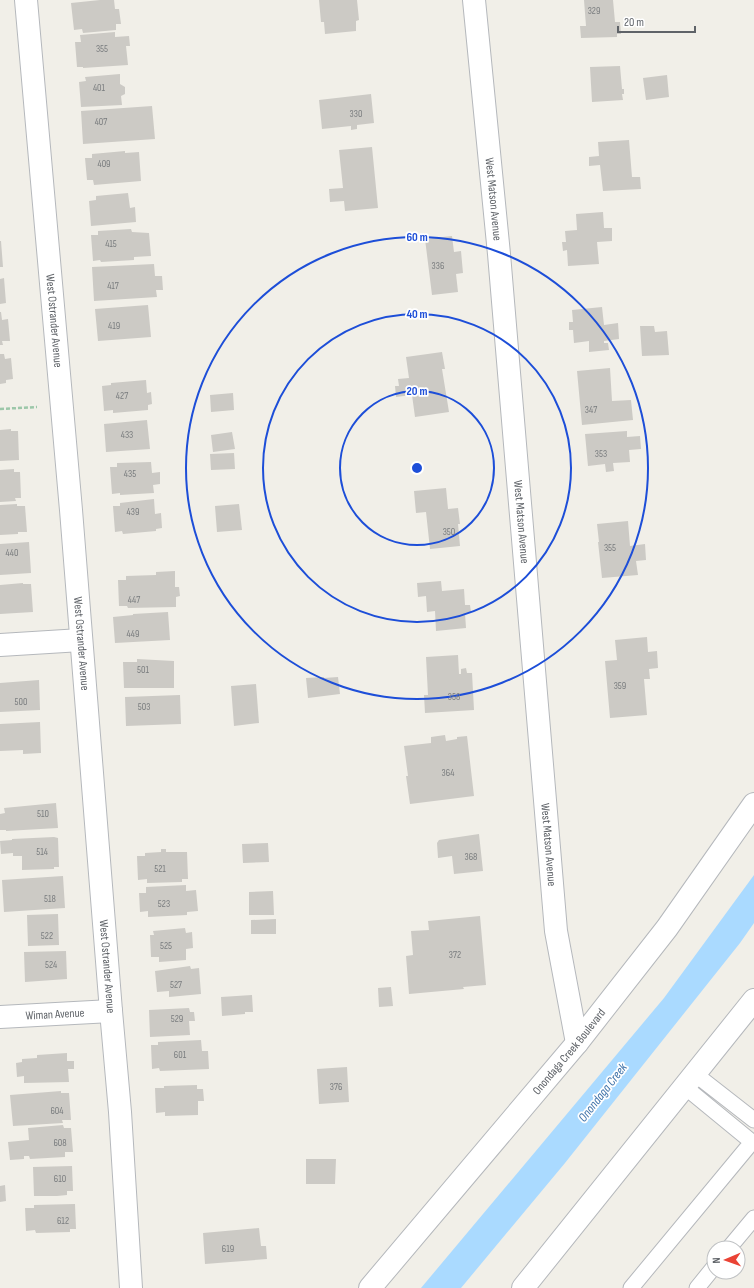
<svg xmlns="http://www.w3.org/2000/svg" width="754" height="1288" viewBox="0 0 754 1288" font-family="'Sofia Sans Condensed',sans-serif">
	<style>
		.water { fill: #aadaff }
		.building { fill: #cccac5 }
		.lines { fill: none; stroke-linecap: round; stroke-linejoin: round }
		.lane-casing { stroke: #b5b8bc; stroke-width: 17 }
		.street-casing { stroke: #b5b8bc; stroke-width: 24 }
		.path { stroke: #9cc7a9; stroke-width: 2.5; stroke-dasharray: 4 2; stroke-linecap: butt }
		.lane { stroke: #fff; stroke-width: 15 }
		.street { stroke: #fff; stroke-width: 22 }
		.ring { fill: none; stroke: #1d4ed8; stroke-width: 2 }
		.labels { text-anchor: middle; stroke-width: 3.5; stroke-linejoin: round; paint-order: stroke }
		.number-label { font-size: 10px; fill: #7a7d7f }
		.street-label { font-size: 12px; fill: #5f6368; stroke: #fff }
		.water-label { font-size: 13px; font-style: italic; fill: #4174aa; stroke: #fff }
		.centre { fill: #1d4ed8; stroke: #fff; stroke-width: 2 }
		.ring-label { font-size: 12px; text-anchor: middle; font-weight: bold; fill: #1d4ed8; stroke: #fff; stroke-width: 3.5; stroke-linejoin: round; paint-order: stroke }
	</style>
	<rect width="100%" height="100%" fill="#f1efe8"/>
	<path class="water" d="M 754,875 L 754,923 L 740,943 L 565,1163 L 461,1288 L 421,1288 L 664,998 Z"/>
	<path class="building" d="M 100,0 L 114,0 L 115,9 L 119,9 L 121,24 L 116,24 L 116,30 L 83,33 L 82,29 L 74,30 L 71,3 Z
		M 319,0 L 357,0 L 359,20 L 356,21 L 356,31 L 325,34 L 324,22 L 321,22 Z
		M 584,0 L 613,0 L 615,22 L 620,22 L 621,34 L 617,34 L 617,37 L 581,38 L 580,26 L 586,26 Z
		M 115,32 L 115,37 L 129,36 L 130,46 L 126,46 L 128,65 L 83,68 L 83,67 L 77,67 L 75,42 L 81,42 L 80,35 Z
		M 620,66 L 622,89 L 624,89 L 624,94 L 622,94 L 623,100 L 592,102 L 590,67 Z
		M 120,74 L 120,84 L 125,87 L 125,94 L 121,96 L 122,105 L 81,107 L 79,82 L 86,81 L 85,77 Z
		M 667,75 L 669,97 L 646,100 L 643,78 Z
		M 371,94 L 374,123 L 357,125 L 357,129 L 351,130 L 351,126 L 322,129 L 319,100 Z
		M 152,106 L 155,139 L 83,144 L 81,111 Z
		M 629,140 L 632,177 L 640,177 L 641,189 L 603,191 L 600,165 L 589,166 L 589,157 L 599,156 L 598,142 Z
		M 372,147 L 378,208 L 345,211 L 344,201 L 330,202 L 329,189 L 343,188 L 339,150 Z
		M 125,151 L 125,153 L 139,152 L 141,181 L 94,185 L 93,180 L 87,180 L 85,158 L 92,158 L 92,154 Z
		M 128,193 L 130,208 L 135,207 L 136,222 L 91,226 L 89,201 L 96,200 L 96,196 Z
		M 603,212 L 604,228 L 612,228 L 612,241 L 597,242 L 599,264 L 568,266 L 567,250 L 563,251 L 562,242 L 566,242 L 565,231 L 577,230 L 576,214 Z
		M 131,229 L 132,232 L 149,233 L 151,256 L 134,257 L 134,260 L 101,262 L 100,260 L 93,261 L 91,235 L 98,235 L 98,231 Z
		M 452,236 L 454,252 L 461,251 L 463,273 L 456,274 L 458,292 L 432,295 L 425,239 Z
		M 0,241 L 1,241 L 3,267 L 0,267 Z
		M 154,264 L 155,276 L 162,276 L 163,290 L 156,290 L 157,297 L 94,301 L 92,267 Z
		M 4,278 L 6,303 L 0,304 L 0,279 Z
		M 148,305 L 151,337 L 98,341 L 95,309 Z
		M 602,307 L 604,325 L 618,323 L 619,339 L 604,341 L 604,343 L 608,343 L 609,350 L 589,352 L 589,341 L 574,343 L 573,330 L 569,330 L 569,322 L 573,322 L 572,310 Z
		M 0,312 L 1,312 L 2,320 L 8,319 L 10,341 L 2,341 L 3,345 L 0,345 Z
		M 640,326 L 654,326 L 655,332 L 667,331 L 669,355 L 642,356 Z
		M 442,352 L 445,369 L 442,369 L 449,412 L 415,417 L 412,395 L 396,397 L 395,386 L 399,386 L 398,379 L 409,378 L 406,357 Z
		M 0,354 L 4,354 L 5,359 L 11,358 L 13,379 L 6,380 L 6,383 L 0,384 Z
		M 610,368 L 612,401 L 631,400 L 633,420 L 582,425 L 577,371 Z
		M 146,380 L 147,393 L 151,392 L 152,404 L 148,405 L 148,410 L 113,413 L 113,410 L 104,411 L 102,386 L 111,385 L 111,383 Z
		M 233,393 L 234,410 L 211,412 L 210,395 Z
		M 147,420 L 150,449 L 106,452 L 104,424 Z
		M 11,429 L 11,431 L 18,431 L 19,460 L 0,461 L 0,430 Z
		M 627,431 L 627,437 L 640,436 L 641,449 L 629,450 L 630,462 L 613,463 L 614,471 L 606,472 L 605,464 L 588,466 L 585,434 Z
		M 232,432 L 235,449 L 213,452 L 211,435 Z
		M 234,453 L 235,469 L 211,470 L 210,454 Z
		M 151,462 L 152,473 L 160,472 L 160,484 L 153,485 L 154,493 L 120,495 L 120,493 L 112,494 L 110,467 L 117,467 L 117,463 Z
		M 14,469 L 14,472 L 20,472 L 21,498 L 15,498 L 16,501 L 0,502 L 0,470 Z
		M 446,488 L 448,509 L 458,508 L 460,524 L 458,524 L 460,546 L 430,549 L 426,512 L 416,513 L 414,491 Z
		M 154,499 L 155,514 L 161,513 L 162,528 L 156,529 L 156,531 L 123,534 L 122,531 L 115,532 L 113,506 L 120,506 L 120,503 Z
		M 17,504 L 17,506 L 25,506 L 27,532 L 18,532 L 18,534 L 0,535 L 0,505 Z
		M 239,504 L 242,530 L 217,532 L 215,506 Z
		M 628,521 L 630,546 L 645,544 L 646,560 L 636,561 L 638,575 L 602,578 L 598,542 L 599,542 L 597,524 Z
		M 29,542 L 31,573 L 0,575 L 0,544 Z
		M 175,571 L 175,587 L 179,587 L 180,596 L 176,597 L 176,607 L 128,608 L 127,606 L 119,606 L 118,580 L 126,580 L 126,576 L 156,575 L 156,572 Z
		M 441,581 L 442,591 L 464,589 L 465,605 L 470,605 L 471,612 L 465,613 L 466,628 L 436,631 L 435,611 L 427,612 L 426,596 L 418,597 L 417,583 Z
		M 23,583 L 23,584 L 31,584 L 33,612 L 0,614 L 0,585 Z
		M 168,612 L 170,640 L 115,643 L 113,617 L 133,615 L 133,614 Z
		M 647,637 L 648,652 L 657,651 L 658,668 L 649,669 L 650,679 L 644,679 L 647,715 L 610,718 L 605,661 L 617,660 L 615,640 Z
		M 458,655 L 459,674 L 461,674 L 461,669 L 466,668 L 467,673 L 472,673 L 474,710 L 425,713 L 424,695 L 428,695 L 426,657 Z
		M 137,659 L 174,661 L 174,688 L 124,688 L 123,662 L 137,662 Z
		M 324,677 L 324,678 L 338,677 L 340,694 L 308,698 L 306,678 Z
		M 39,680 L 40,710 L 0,712 L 0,683 Z
		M 256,684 L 259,723 L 234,726 L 231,686 Z
		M 180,695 L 181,724 L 126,726 L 125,697 Z
		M 40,722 L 41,753 L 23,754 L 23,750 L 0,751 L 0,724 Z
		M 445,735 L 446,741 L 457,739 L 457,737 L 467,736 L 474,796 L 410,804 L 406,776 L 408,776 L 404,746 L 431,743 L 431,737 Z
		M 56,803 L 58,828 L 6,831 L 6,830 L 0,830 L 0,814 L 5,813 L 4,808 Z
		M 479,834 L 483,871 L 454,874 L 452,856 L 438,858 L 437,843 L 439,840 Z
		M 54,837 L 58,838 L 59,867 L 54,867 L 54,869 L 22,870 L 22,856 L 13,856 L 13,853 L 1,854 L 0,841 L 12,840 L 12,839 Z
		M 268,843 L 269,862 L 243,863 L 242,844 Z
		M 161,849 L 166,849 L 166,852 L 187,852 L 188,879 L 182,879 L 182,882 L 147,883 L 147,879 L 138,880 L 137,856 L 145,856 L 145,853 L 161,852 Z
		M 63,876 L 65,908 L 4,912 L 2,880 Z
		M 186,885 L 186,891 L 196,890 L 198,911 L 187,912 L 187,915 L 148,917 L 148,911 L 140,912 L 139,893 L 146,893 L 146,887 Z
		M 273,891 L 274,915 L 249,915 L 249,892 Z
		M 58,914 L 59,945 L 28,946 L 27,915 Z
		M 480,916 L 486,985 L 463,987 L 464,989 L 409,994 L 406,956 L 413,955 L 411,931 L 429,930 L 428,921 Z
		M 276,919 L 276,934 L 251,934 L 251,920 Z
		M 185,928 L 186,933 L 192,932 L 193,948 L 186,949 L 186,960 L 159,962 L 159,957 L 151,957 L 150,935 L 154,935 L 153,931 Z
		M 66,951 L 67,979 L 25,982 L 24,952 Z
		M 190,966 L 191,969 L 199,968 L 201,994 L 169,997 L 169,991 L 157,992 L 155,971 Z
		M 391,987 L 393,1006 L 379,1007 L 378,988 Z
		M 252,995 L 253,1012 L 245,1012 L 245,1014 L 222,1016 L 221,997 Z
		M 189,1008 L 190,1012 L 194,1012 L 195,1021 L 189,1021 L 190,1035 L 150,1037 L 149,1010 Z
		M 201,1040 L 202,1051 L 208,1051 L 209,1069 L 160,1071 L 159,1068 L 152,1069 L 151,1045 L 158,1045 L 158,1042 Z
		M 67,1053 L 67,1061 L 74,1061 L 74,1069 L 68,1069 L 69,1082 L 24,1083 L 24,1076 L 17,1077 L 16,1063 L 22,1062 L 22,1059 L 37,1058 L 37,1055 Z
		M 347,1067 L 349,1102 L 319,1104 L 317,1069 Z
		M 197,1085 L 197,1089 L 203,1089 L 204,1101 L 198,1101 L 198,1115 L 165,1116 L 165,1112 L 156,1113 L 155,1088 L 164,1088 L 164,1086 Z
		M 61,1091 L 61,1093 L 69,1093 L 71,1120 L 62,1120 L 63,1123 L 13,1126 L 10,1095 Z
		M 63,1125 L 64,1128 L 71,1128 L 73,1152 L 65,1152 L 65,1157 L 30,1159 L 29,1156 L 24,1156 L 24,1159 L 10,1160 L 8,1142 L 29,1140 L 28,1128 Z
		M 306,1159 L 336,1159 L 335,1184 L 306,1184 Z
		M 72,1166 L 73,1191 L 67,1191 L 67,1195 L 57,1196 L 34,1196 L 33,1167 Z
		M 5,1185 L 6,1201 L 0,1202 L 0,1186 Z
		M 75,1204 L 76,1229 L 70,1229 L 70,1232 L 36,1233 L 35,1230 L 26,1231 L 25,1208 L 34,1208 L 34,1205 Z
		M 259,1228 L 261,1246 L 266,1246 L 267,1259 L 205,1264 L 203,1233 Z"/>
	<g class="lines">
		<g class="lane-casing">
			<path id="lane" d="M 695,1074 L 754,1120
				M 729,1248 L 754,1218
				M 631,1288 L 752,1142 L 685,1087
				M 697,1288 L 714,1267"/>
		</g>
		<g class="street-casing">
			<g id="street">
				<path id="s1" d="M 26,0 L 71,510 L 111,1011 L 120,1112 L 131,1288"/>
				<path id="s2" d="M 474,0 L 499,254 L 556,931 L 577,1043"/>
				<path d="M 0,645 L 81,640"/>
				<path id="s3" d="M 0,1017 L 111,1011"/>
				<path id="s4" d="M 370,1288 L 577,1043 L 667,928 L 754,804"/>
				<path d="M 523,1288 L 754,1000"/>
			</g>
		</g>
		<path class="path" d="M 0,409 L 37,407"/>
		<use href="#lane" class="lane"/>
		<use href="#street" class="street"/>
	</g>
	<g class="ring">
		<circle cx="417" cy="468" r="77"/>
		<circle cx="417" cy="468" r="154"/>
		<circle cx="417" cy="468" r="231"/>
	</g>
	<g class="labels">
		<g class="number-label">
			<text x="594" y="14">329</text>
			<text x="102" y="52">355</text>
			<text x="99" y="91">401</text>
			<text x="356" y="117">330</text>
			<text x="101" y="125">407</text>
			<text x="104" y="167">409</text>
			<text x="111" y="247">415</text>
			<text x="438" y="269">336</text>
			<text x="113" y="289">417</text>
			<text x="114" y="329">419</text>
			<text x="122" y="399">427</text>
			<text x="591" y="413">347</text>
			<text x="127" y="438">433</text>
			<text x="601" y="457">353</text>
			<text x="130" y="477">435</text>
			<text x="133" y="515">439</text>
			<text x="449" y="535">350</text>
			<text x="610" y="551">355</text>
			<text x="12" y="556">440</text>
			<text x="134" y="603">447</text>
			<text x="133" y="637">449</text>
			<text x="143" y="673">501</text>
			<text x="620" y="689">359</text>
			<text x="454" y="700">358</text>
			<text x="21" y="705">500</text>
			<text x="144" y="710">503</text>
			<text x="448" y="776">364</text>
			<text x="43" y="817">510</text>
			<text x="42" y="855">514</text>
			<text x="471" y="860">368</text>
			<text x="160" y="872">521</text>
			<text x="50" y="902">518</text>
			<text x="164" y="907">523</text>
			<text x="47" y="939">522</text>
			<text x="166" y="949">525</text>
			<text x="455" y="958">372</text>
			<text x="51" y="968">524</text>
			<text x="176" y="988">527</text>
			<text x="177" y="1022">529</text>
			<text x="180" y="1058">601</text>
			<text x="336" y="1090">376</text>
			<text x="57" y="1114">604</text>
			<text x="60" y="1146">608</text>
			<text x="60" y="1182">610</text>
			<text x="63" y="1224">612</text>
			<text x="228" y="1252">619</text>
		</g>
		<g class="street-label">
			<text dy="4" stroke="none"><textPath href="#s2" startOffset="200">West Matson Avenue</textPath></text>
			<text dy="4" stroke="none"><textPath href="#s1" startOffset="322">West Ostrander Avenue</textPath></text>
			<text dy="4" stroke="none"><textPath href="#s2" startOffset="524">West Matson Avenue</textPath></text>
			<text dy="4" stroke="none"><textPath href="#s1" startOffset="646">West Ostrander Avenue</textPath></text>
			<text dy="4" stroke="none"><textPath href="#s2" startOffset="848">West Matson Avenue</textPath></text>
			<text dy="4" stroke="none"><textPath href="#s1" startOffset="970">West Ostrander Avenue</textPath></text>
			<text dy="4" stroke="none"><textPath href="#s3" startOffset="55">Wiman Avenue</textPath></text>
			<text dy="4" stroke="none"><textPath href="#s4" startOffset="309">Onondaga Creek Boulevard</textPath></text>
		</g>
		<g class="water-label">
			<text transform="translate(602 1092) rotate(-52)" y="5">Onondaga Creek</text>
		</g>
	</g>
	<circle cx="417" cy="468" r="6" class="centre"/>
	<g class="ring-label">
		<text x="417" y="241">60 m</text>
		<text x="417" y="318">40 m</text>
		<text x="417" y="395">20 m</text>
	</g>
	<g transform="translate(726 1260) rotate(268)"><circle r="19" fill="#ffffff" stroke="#bfc1c3"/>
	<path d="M0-3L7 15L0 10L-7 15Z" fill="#ea4335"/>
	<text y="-6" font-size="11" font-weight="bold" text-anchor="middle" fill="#5f6368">N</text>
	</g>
	<path d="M618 26v6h77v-6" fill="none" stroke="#5f6368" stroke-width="2"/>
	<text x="624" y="26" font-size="12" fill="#5f6368" stroke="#ffffff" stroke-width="3" paint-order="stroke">20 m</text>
</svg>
